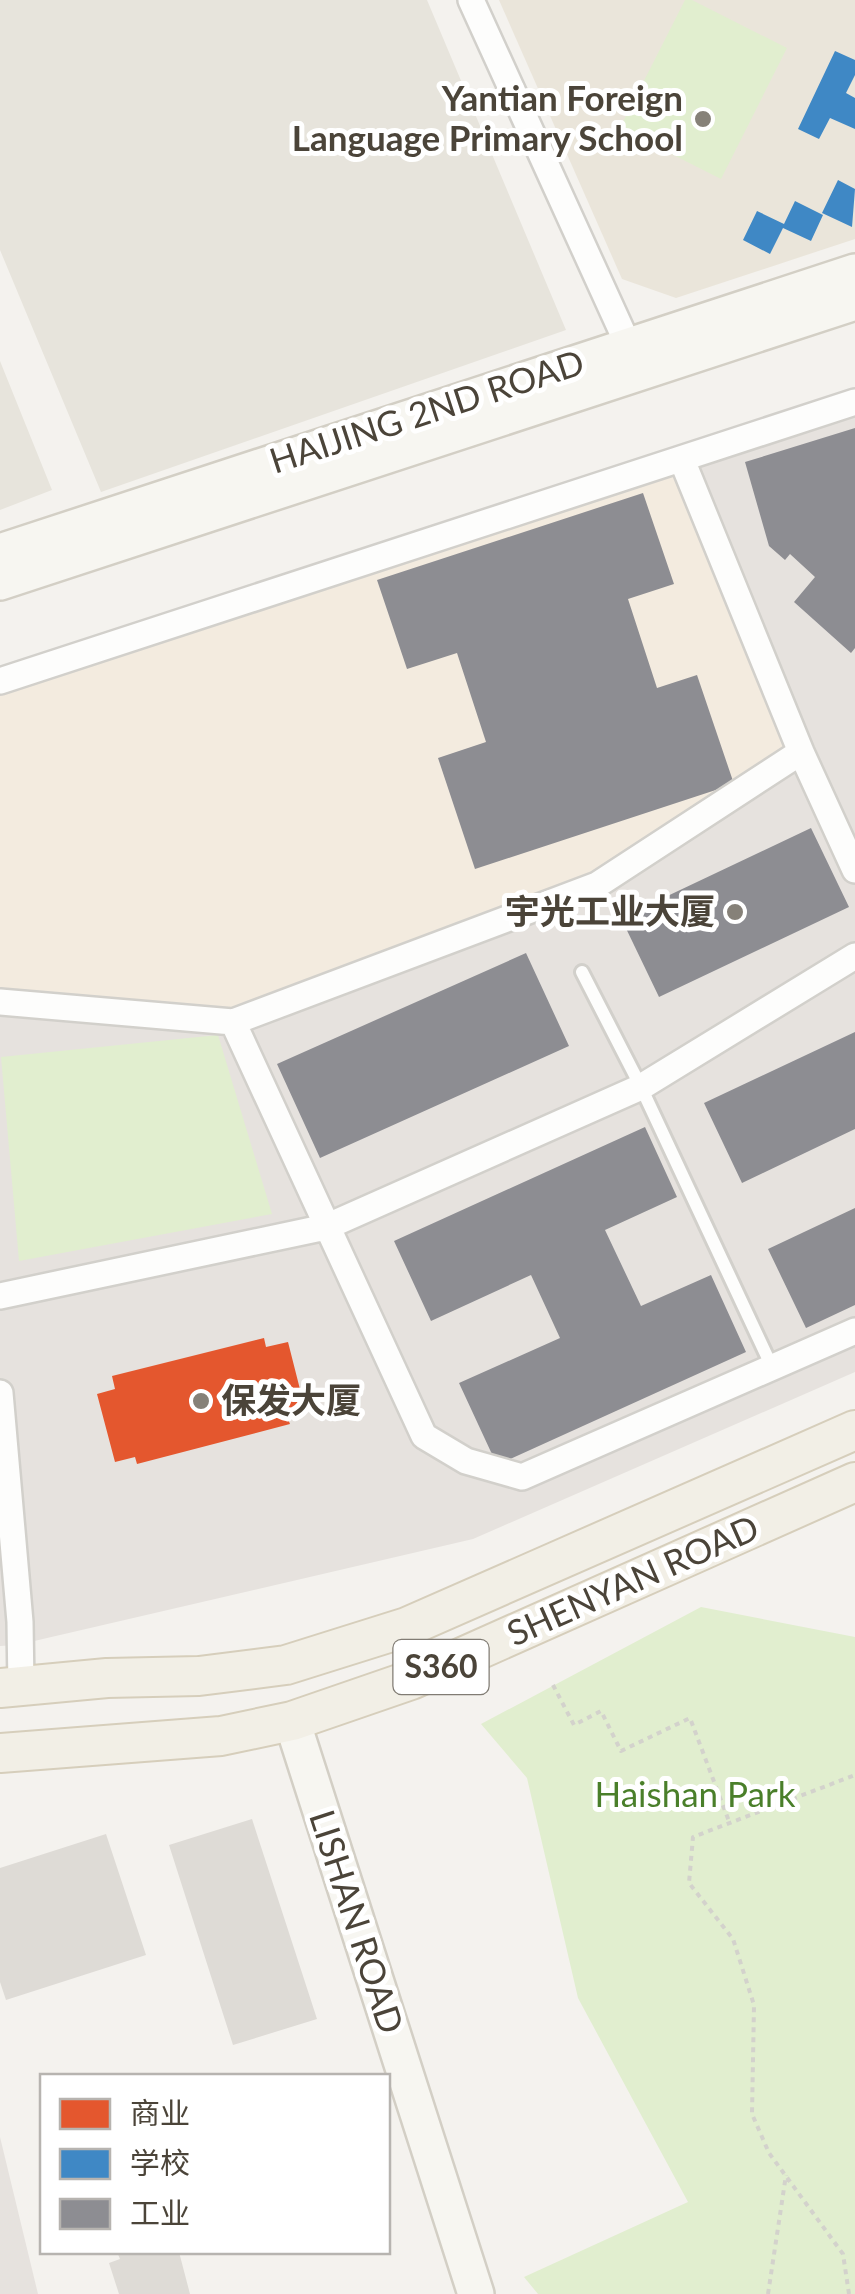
<svg xmlns="http://www.w3.org/2000/svg" width="855" height="2294" viewBox="0 0 855 2294" font-family="Lato,'Noto Sans SC',sans-serif">
	<style>
		.residential { fill: #e7e4dc }
		.commercial { fill: #f3ebdf }
		.industrial { fill: #e6e2de }
		.education { fill: #eae5da }
		.green { fill: #e1eecf }
		.shops { fill: #e4572e }
		.schools { fill: #3f88c5 }
		.industry { fill: #8d8d92 }
		.building { fill: #dedbd6 }
		.lines { fill: none; stroke-linecap: round; stroke-linejoin: round }
		.lane-casing { stroke: #d2d0cb; stroke-width: 18 }
		.street-casing { stroke: #d2d0cb; stroke-width: 30 }
		.secondary-casing { stroke: #d3cfc5; stroke-width: 40 }
		.primary-casing { stroke: #d6cebb; stroke-width: 42 }
		.path { stroke: #d3d2cc; stroke-width: 4; stroke-dasharray: 5 5; stroke-linecap: butt }
		.lane { stroke: #fdfdfc; stroke-width: 12 }
		.street { stroke: #fdfdfc; stroke-width: 25 }
		.secondary { stroke: #f7f6f1; stroke-width: 35 }
		.primary { stroke: #f2efe6; stroke-width: 38 }
		.poi-dot { fill: #868178; stroke: #fff; stroke-width: 4 }
		.labels { text-anchor: middle; stroke-width: 10; stroke-linejoin: round; paint-order: stroke }
		.shield { fill: #fff; stroke: #817c74; stroke-width: 2.5 }
		.shield-label { font-size: 32px; font-weight: bold; fill: #4b4439 }
		.poi-label { font-size: 35px; font-weight: bold; fill: #4b4439; stroke: #fff; text-anchor: end }
		.street-label { font-size: 35px; fill: #4b4439; stroke: #fff }
		.park-label { font-size: 35px; fill: #4a7f2a; stroke: #fff }
	</style>
	<rect width="100%" height="100%" fill="#f4f2ee"/>
	<path class="residential" d="M 0,0 L 427,0 L 566,330 L 101,492 L 0,250 Z
		M 0,361 L 52,490 L 0,510 Z"/>
	<path class="commercial" d="M 682,460 L 801,752 L 597,885 L 233,1022 L 0,1002 L 0,681 Z"/>
	<path class="industrial" d="M 855,402 L 855,1372 L 473,1539 L 17,1645 L 0,1646 L 0,1002 L 233,1022 L 556,902 L 801,752 L 682,460 Z
		M 0,2137 L 38,2294 L 0,2294 Z"/>
	<path class="education" d="M 499,0 L 855,0 L 855,239 L 676,298 L 622,279 Z"/>
	<path class="green" d="M 685,0 L 692,0 L 787,48 L 721,179 L 620,128 Z
		M 218,1035 L 272,1214 L 19,1261 L 1,1057 Z
		M 701,1607 L 855,1637 L 855,2294 L 538,2294 L 524,2277 L 688,2202 L 578,1998 L 527,1778 L 481,1724 Z"/>
	<path class="shops" d="M 264,1338 L 266,1347 L 288,1342 L 305,1409 L 286,1414 L 290,1424 L 137,1464 L 135,1457 L 115,1462 L 97,1394 L 115,1389 L 112,1376 Z"/>
	<path class="schools" d="M 835,51 L 855,60 L 855,75 L 846,93 L 855,98 L 855,129 L 830,118 L 819,139 L 798,129 Z
		M 838,180 L 855,189 L 852,227 L 822,213 Z
		M 795,201 L 823,215 L 811,241 L 783,228 L 770,254 L 743,240 L 757,211 L 784,224 Z"/>
	<path class="industry" d="M 855,428 L 855,648 L 851,653 L 794,602 L 815,577 L 790,554 L 785,560 L 769,546 L 745,462 Z
		M 643,493 L 674,584 L 628,599 L 657,688 L 697,675 L 734,784 L 475,869 L 438,758 L 486,742 L 457,653 L 407,669 L 377,580 Z
		M 811,828 L 849,907 L 659,997 L 621,918 Z
		M 526,953 L 569,1046 L 320,1158 L 277,1064 Z
		M 855,1032 L 855,1129 L 742,1183 L 704,1103 Z
		M 645,1127 L 677,1197 L 605,1230 L 641,1306 L 711,1275 L 746,1352 L 497,1465 L 459,1383 L 560,1338 L 531,1275 L 431,1321 L 394,1241 Z
		M 855,1208 L 855,1305 L 806,1328 L 768,1249 Z"/>
	<path class="building" d="M 252,1819 L 317,2019 L 233,2045 L 169,1845 Z
		M 106,1834 L 146,1955 L 6,2000 L 0,1982 L 0,1868 Z
		M 117,2252 L 179,2252 L 190,2294 L 119,2294 L 109,2263 L 120,2259 Z"/>
	<g class="lines">
		<g class="lane-casing">
			<path id="lane" d="M 582,972 L 641,1087 L 772,1367"/>
		</g>
		<g class="street-casing">
			<path id="street" d="M 471,0 L 635,360
				M 682,460 L 801,752 L 855,870
				M 0,681 L 855,402
				M 0,1002 L 233,1022 L 597,885 L 801,752
				M 233,1022 L 424,1436 L 466,1461 L 522,1477 L 855,1331
				M 0,1296 L 326,1227 L 641,1087 L 855,956
				M 0,1393 L 20,1622 L 21,1687"/>
		</g>
		<g class="secondary-casing">
			<path id="secondary" d="M 0,552 L 855,272
				M 0,582 L 855,302
				M 292,1721 L 476,2294"/>
		</g>
		<g class="primary-casing">
			<path id="primary" d="M 0,1688 L 107,1678 L 199,1676 L 286,1665 L 407,1627 L 855,1430
				M 0,1753 L 221,1736 L 292,1721 L 411,1680 L 855,1482"/>
		</g>
		<path class="path" d="M 553,1685 L 574,1725 L 601,1711 L 621,1751 L 690,1718 L 730,1824
			M 768,2294 L 786,2175
			M 849,2294 L 843,2254 L 769,2153 L 752,2114 L 754,2005 L 733,1939 L 689,1883 L 693,1837 L 855,1775"/>
		<use href="#lane" class="lane"/>
		<use href="#street" class="street"/>
		<use href="#secondary" class="secondary"/>
		<use href="#primary" class="primary"/>
	</g>
	<g class="poi-dot">
		<circle cx="703" cy="119" r="10"/>
		<circle cx="735" cy="912" r="10"/>
		<circle cx="201" cy="1401" r="10"/>
	</g>
	<g class="labels">
		<rect class="shield" x="393.5" y="1640" width="95" height="54" rx="8"/>
		<g class="shield-label">
			<text x="441" y="1678">S360</text>
		</g>
		<g class="poi-label">
			<text x="683" y="111">Yantian Foreign<tspan x="683" dy="40">Language Primary School</tspan></text>
			<text x="715" y="924">宇光工业大厦</text>
			<text x="221" y="1413" text-anchor="start">保发大厦</text>
		</g>
		<g class="street-label">
			<text transform="translate(427 412) rotate(-18)" y="12">HAIJING 2ND ROAD</text>
			<text transform="translate(633 1581) rotate(-24)" y="12">SHENYAN ROAD</text>
			<text transform="translate(356 1922) rotate(72)" y="12">LISHAN ROAD</text>
		</g>
		<g class="park-label">
			<text x="695" y="1807">Haishan Park</text>
		</g>
	</g>
	<rect x="40" y="2074" width="350" height="180" fill="#ffffff" stroke="#b7b4b0" stroke-width="2.5"/>
	<rect x="60" y="2099" width="50" height="30" fill="#e4572e" stroke="#b7b4b0" stroke-width="2.5"/>
	<text x="130" y="2124" font-size="30" fill="#4b4439">商业</text>
	<rect x="60" y="2149" width="50" height="30" fill="#3f88c5" stroke="#b7b4b0" stroke-width="2.5"/>
	<text x="130" y="2174" font-size="30" fill="#4b4439">学校</text>
	<rect x="60" y="2199" width="50" height="30" fill="#8d8d92" stroke="#b7b4b0" stroke-width="2.5"/>
	<text x="130" y="2224" font-size="30" fill="#4b4439">工业</text>
</svg>
